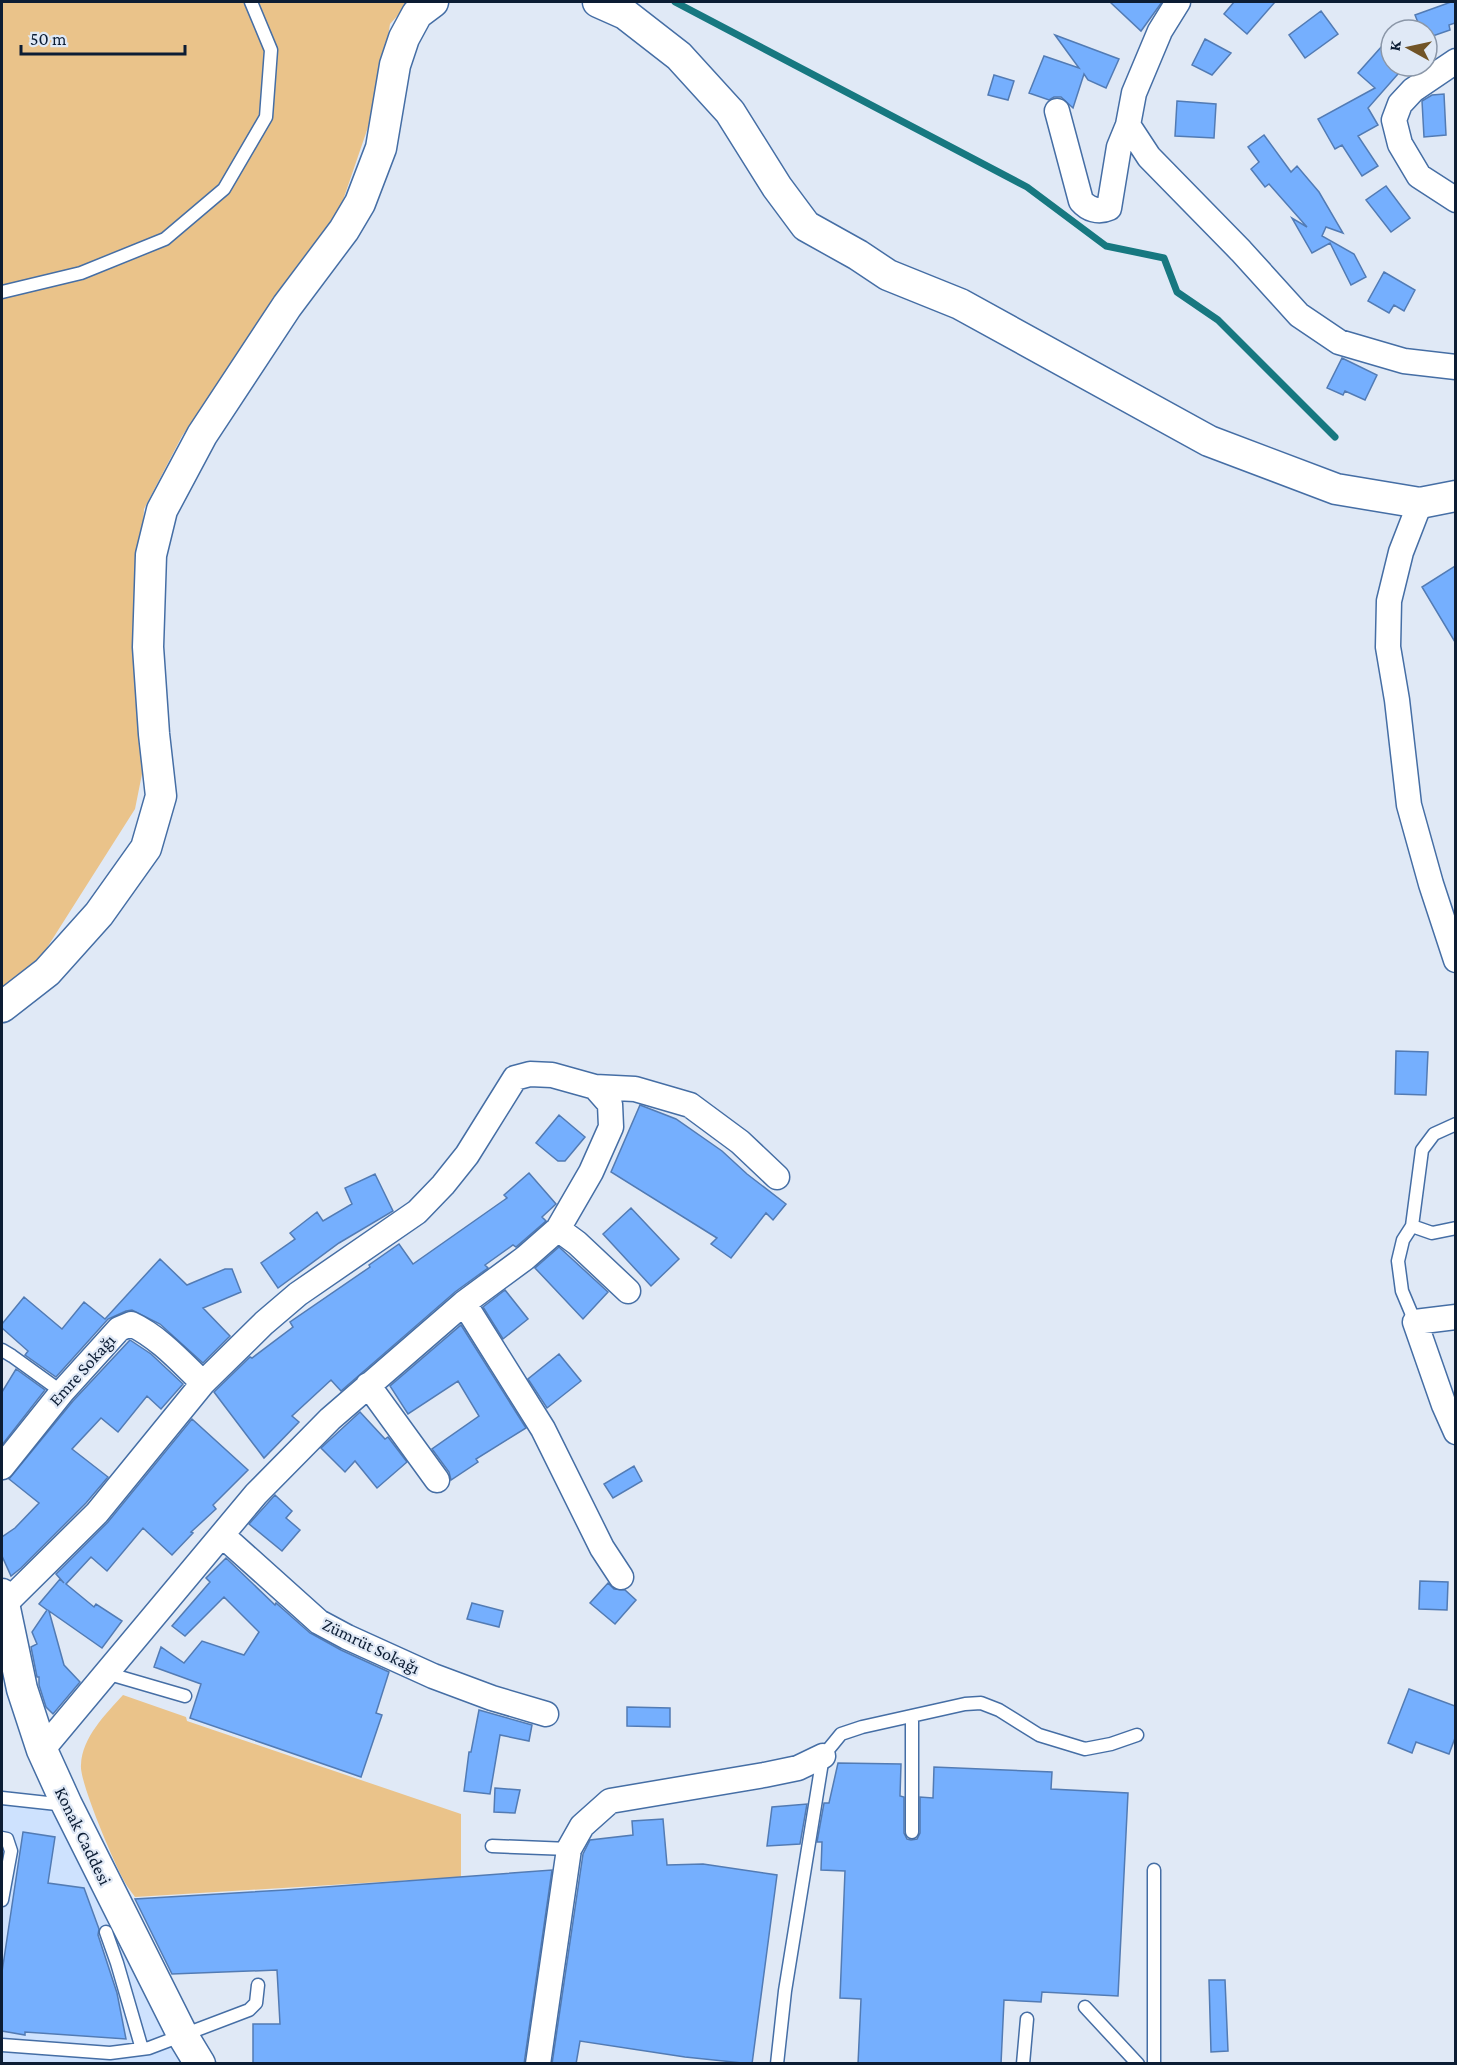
<svg xmlns="http://www.w3.org/2000/svg" width="1457" height="2065" viewBox="0 0 1457 2065" font-family="'Crimson Pro',serif">
	<style>
		.built { fill: #cee2fe }
		.green { fill: #eac38a }
		.lines { fill: none; stroke-linecap: round; stroke-linejoin: round }
		.stream { stroke: #177880; stroke-width: 7 }
		.building { fill: #75affe; stroke: #527bb4; stroke-width: 1.5 }
		.service-casing { stroke: #456ea5; stroke-width: 15 }
		.minor-casing { stroke: #456ea5; stroke-width: 27 }
		.tertiary-casing { stroke: #456ea5; stroke-width: 33 }
		.service { stroke: #fff; stroke-width: 12 }
		.minor { stroke: #fff; stroke-width: 24 }
		.tertiary { stroke: #fff; stroke-width: 30 }
		.labels { text-anchor: middle; stroke-width: 4.5; stroke-linejoin: round; paint-order: stroke }
		.street-label { font-size: 18px; fill: #0c1d34; stroke: #e0e9f6 }
	</style>
	<rect width="100%" height="100%" fill="#e0e9f6"/>
	<path class="built" d="M 2,1796 L 67,1805 L 200,2063 L 2,2064 Z"/>
	<path class="green" d="M 2,2 L 410,2 L 390,24 L 378,98 L 340,209 L 182,436 L 144,509 L 136,644 L 142,774 L 135,809 L 43,954 L 2,990 Z
		M 123,1695 L 186,1717 L 187,1721 L 461,1814 L 461,1877 L 135,1897 C 130,1890 125,1884 122,1877 C 113,1860 79,1781 81,1765 C 82,1737 106,1714 123,1695 Z"/>
	<g class="lines">
		<path class="stream" d="M 675,2 L 1027,187 L 1106,246 L 1164,258 L 1177,292 L 1218,320 L 1335,437"/>
	</g>
	<path class="building" d="M 1110,2 L 1162,2 L 1141,31 Z
		M 1234,2 L 1275,2 L 1247,34 L 1224,14 Z
		M 1451,2 L 1455,2 L 1455,23 L 1449,25 L 1450,30 L 1427,38 L 1427,30 L 1421,30 L 1415,15 Z
		M 1321,11 L 1338,34 L 1305,58 L 1289,35 Z
		M 1055,35 L 1119,59 L 1106,88 L 1088,80 L 1084,74 L 1073,108 L 1061,97 L 1054,97 L 1049,100 L 1029,93 L 1044,56 L 1079,68 Z
		M 1391,36 L 1391,66 L 1405,66 L 1368,108 L 1378,125 L 1358,136 L 1378,166 L 1362,176 L 1342,145 L 1335,149 L 1318,119 L 1375,88 L 1358,73 Z
		M 1205,39 L 1231,53 L 1212,75 L 1192,65 Z
		M 994,75 L 1014,81 L 1008,100 L 988,95 Z
		M 1444,94 L 1446,135 L 1424,137 L 1422,101 L 1432,95 Z
		M 1177,101 L 1216,104 L 1214,138 L 1175,136 Z
		M 1264,135 L 1291,172 L 1297,166 L 1319,192 L 1343,233 L 1326,227 L 1322,236 L 1354,254 L 1366,277 L 1351,285 L 1330,243 L 1312,253 L 1292,218 L 1307,227 L 1269,184 L 1265,187 L 1251,169 L 1259,162 L 1248,147 Z
		M 1386,186 L 1410,218 L 1391,232 L 1366,200 Z
		M 1384,272 L 1415,290 L 1404,311 L 1394,305 L 1389,313 L 1368,301 Z
		M 1342,358 L 1377,375 L 1365,400 L 1345,391 L 1343,395 L 1327,388 Z
		M 1455,566 L 1455,642 L 1422,587 Z
		M 1396,1051 L 1428,1052 L 1426,1095 L 1395,1094 Z
		M 640,1105 L 676,1119 L 722,1151 L 747,1174 L 786,1204 L 773,1220 L 766,1213 L 731,1258 L 711,1244 L 717,1238 L 611,1172 Z
		M 559,1115 L 585,1137 L 565,1161 L 558,1161 L 536,1143 Z
		M 529,1173 L 556,1204 L 542,1217 L 546,1221 L 516,1247 L 513,1245 L 485,1265 L 488,1268 L 455,1292 L 341,1391 L 331,1380 L 292,1416 L 299,1422 L 264,1458 L 214,1392 L 250,1357 L 252,1358 L 293,1327 L 290,1322 L 370,1267 L 369,1265 L 399,1244 L 413,1264 L 507,1198 L 504,1195 Z
		M 375,1174 L 393,1211 L 339,1243 L 278,1288 L 261,1263 L 295,1239 L 290,1233 L 317,1212 L 323,1221 L 352,1204 L 345,1188 Z
		M 631,1208 L 679,1259 L 651,1286 L 603,1234 Z
		M 559,1247 L 608,1292 L 583,1319 L 535,1268 Z
		M 160,1259 L 187,1285 L 225,1269 L 232,1269 L 241,1292 L 203,1308 L 230,1336 L 203,1363 L 160,1324 L 132,1310 L 126,1311 L 108,1319 L 56,1377 L 25,1355 L 28,1351 L 2,1328 L 2,1324 L 24,1297 L 62,1329 L 84,1302 L 105,1319 Z
		M 505,1290 L 528,1319 L 503,1339 L 483,1307 Z
		M 461,1325 L 526,1428 L 476,1459 L 478,1462 L 451,1480 L 449,1472 L 432,1449 L 479,1416 L 458,1381 L 408,1414 L 390,1386 Z
		M 130,1340 L 151,1354 L 183,1384 L 161,1409 L 147,1396 L 118,1432 L 101,1418 L 72,1449 L 108,1477 L 86,1503 L 21,1568 L 11,1576 L 2,1556 L 2,1537 L 15,1528 L 39,1503 L 9,1479 L 73,1401 Z
		M 559,1354 L 581,1381 L 547,1408 L 528,1379 Z
		M 16,1369 L 45,1390 L 2,1445 L 2,1392 Z
		M 360,1412 L 385,1439 L 388,1437 L 407,1462 L 377,1488 L 355,1461 L 345,1472 L 321,1448 Z
		M 192,1419 L 248,1470 L 213,1505 L 216,1509 L 191,1532 L 193,1533 L 172,1555 L 143,1528 L 107,1571 L 91,1557 L 66,1584 L 94,1607 L 96,1604 L 122,1621 L 102,1648 L 49,1611 L 64,1665 L 80,1682 L 53,1714 L 46,1707 L 39,1685 L 39,1677 L 37,1677 L 31,1647 L 37,1644 L 32,1632 L 47,1610 L 39,1604 L 60,1579 L 64,1583 L 56,1574 L 108,1522 Z
		M 634,1466 L 642,1481 L 613,1498 L 604,1484 Z
		M 275,1495 L 292,1511 L 286,1518 L 300,1530 L 282,1551 L 249,1524 Z
		M 226,1558 L 275,1605 L 276,1603 L 310,1633 L 341,1650 L 389,1672 L 376,1713 L 382,1715 L 361,1777 L 190,1718 L 201,1684 L 154,1667 L 161,1647 L 184,1663 L 202,1641 L 244,1655 L 259,1632 L 224,1597 L 185,1636 L 172,1626 L 210,1582 L 206,1578 Z
		M 1420,1581 L 1448,1582 L 1447,1610 L 1419,1609 Z
		M 608,1583 L 614,1589 L 625,1590 L 636,1600 L 615,1624 L 590,1603 Z
		M 472,1603 L 503,1611 L 499,1627 L 467,1619 Z
		M 1409,1689 L 1455,1706 L 1455,1738 L 1449,1754 L 1416,1742 L 1412,1753 L 1388,1743 Z
		M 627,1707 L 670,1708 L 670,1727 L 627,1726 Z
		M 479,1710 L 532,1725 L 529,1741 L 500,1735 L 490,1794 L 464,1791 L 469,1752 L 471,1752 Z
		M 838,1763 L 901,1764 L 900,1796 L 904,1797 L 904,1833 L 907,1839 L 911,1840 L 917,1839 L 920,1833 L 920,1797 L 933,1798 L 934,1767 L 1052,1772 L 1051,1789 L 1128,1793 L 1118,1996 L 1042,1992 L 1041,2002 L 1004,2000 L 1001,2064 L 858,2064 L 861,1999 L 840,1998 L 845,1871 L 821,1870 L 822,1842 L 817,1842 L 824,1803 L 829,1803 Z
		M 495,1788 L 520,1790 L 515,1813 L 494,1812 Z
		M 807,1804 L 800,1844 L 767,1846 L 772,1807 Z
		M 663,1819 L 667,1865 L 703,1864 L 777,1875 L 752,2064 L 685,2057 L 580,2041 L 576,2064 L 552,2064 L 583,1854 L 590,1840 L 633,1835 L 632,1821 Z
		M 23,1832 L 55,1837 L 48,1883 L 84,1888 L 99,1929 L 98,1935 L 117,1993 L 126,2039 L 25,2032 L 25,2035 L 2,2031 L 2,1972 Z
		M 552,1870 L 524,2064 L 253,2064 L 253,2024 L 280,2024 L 277,1970 L 172,1974 L 135,1899 L 285,1890 Z
		M 1209,1980 L 1225,1980 L 1228,2051 L 1211,2052 Z"/>
	<g class="lines">
		<g class="service-casing">
			<path id="service" d="M 2,292 L 81,273 L 165,239 L 224,189 L 266,117 L 271,50 L 251,2
				M 1412,1226 L 1432,1233 L 1456,1228
				M 1415,1322 L 1402,1291 L 1398,1261 L 1403,1240 L 1412,1226 L 1422,1150 L 1434,1134 L 1456,1124
				M 2,1350 L 12,1356 L 62,1392
				M 106,1673 L 185,1696
				M 2,1798 L 66,1805
				M 912,1832 L 912,1716
				M 2,1838 L 7,1839 L 11,1851 L 2,1900
				M 492,1846 L 569,1849
				M 106,1932 L 117,1963 L 142,2049
				M 1085,2007 L 1138,2064
				M 2,2045 L 110,2053 L 149,2048 L 249,2010 L 256,2003 L 258,1985
				M 777,2064 L 785,1991 L 823,1756 L 841,1734 L 862,1727 L 965,1704 L 981,1703 L 999,1710 L 1039,1735 L 1085,1749 L 1111,1744 L 1137,1735
				M 1023,2064 L 1027,2019
				M 1154,2064 L 1154,1870"/>
		</g>
		<g class="minor-casing">
			<path id="minor" d="M 1178,2 L 1160,31 L 1134,93 L 1128,125 L 1149,157 L 1241,251 L 1299,315 L 1339,342 L 1404,361 L 1456,367
				M 1456,61 L 1413,90 L 1400,104 L 1394,120 L 1400,144 L 1419,176 L 1456,200
				M 1057,111 L 1081,201 C 1088,209 1098,213 1109,208 L 1119,147 L 1128,125
				M 1420,503 L 1401,552 L 1389,601 L 1388,647 L 1397,700 L 1409,805 L 1431,884 L 1456,960
				M 595,1087 L 635,1089 L 690,1105 L 740,1142 L 777,1177
				M 558,1229 L 577,1243 L 628,1291
				M 464,1303 L 543,1429 L 602,1548 L 621,1577
				M 1456,1317 L 1415,1322 L 1444,1405 L 1456,1432
				M 368,1385 L 437,1480
				M 2,1467 L 62,1392 L 119,1329 L 131,1324 C 159,1337 181,1362 203,1383
				M 222,1535 L 319,1622 L 347,1637 L 433,1676 L 492,1698 L 546,1714
				M 5,1604 L 97,1513 L 203,1383 L 264,1323 L 298,1294 L 417,1212 L 443,1185 L 467,1155 L 515,1078 L 530,1074 L 552,1075 L 595,1087 L 610,1104 L 611,1127 L 591,1172 L 558,1229 L 525,1258 L 464,1303 L 330,1419 L 256,1494 L 42,1750
				M 538,2064 L 569,1849 L 582,1826 L 610,1801 L 764,1775 L 798,1768 L 823,1756"/>
		</g>
		<g class="tertiary-casing">
			<path id="tertiary" d="M 598,2 L 625,14 L 679,56 L 730,112 L 777,187 L 806,226 L 858,255 L 888,275 L 960,304 L 1209,441 L 1336,489 L 1420,503 L 1456,496
				M 2,1007 L 47,972 L 99,914 L 146,848 L 161,796 L 154,734 L 148,647 L 151,555 L 162,510 L 202,435 L 287,306 L 344,230 L 360,203 L 381,148 L 395,65 L 404,38 L 417,14 L 433,2
				M 2,1594 L 22,1689 L 42,1750 L 67,1805 L 183,2036 L 200,2064"/>
		</g>
		<use href="#service" class="service"/>
		<use href="#minor" class="minor"/>
		<use href="#tertiary" class="tertiary"/>
	</g>
	<g class="labels">
		<g class="street-label">
			<text transform="translate(82 1370) rotate(-48)" y="6">Emre Sokağı</text>
			<text transform="translate(371 1646) rotate(26)" y="6">Zümrüt Sokağı</text>
			<text transform="translate(83 1836) rotate(64)" y="6">Konak Caddesi</text>
		</g>
	</g>
	<rect width="1457" height="2065" fill="none" stroke="#0c1d34" stroke-width="6"/>
	<g transform="translate(1409 48) rotate(278)"><circle r="28" fill="#e0e9f6" stroke="#8b97a8" stroke-width="1.5"/>
	<path d="M0-4.5L10 22L0 15L-10 22Z" fill="#715427"/>
	<text y="-9" font-size="16" font-weight="bold" text-anchor="middle" fill="#0c1d34">K</text>
	</g>
	<path d="M21 45v9h164v-9" fill="none" stroke="#0c1d34" stroke-width="3"/>
	<text x="30" y="45" font-size="18" fill="#0c1d34" stroke="#e0e9f6" stroke-width="4.5" paint-order="stroke">50 m</text>
</svg>
